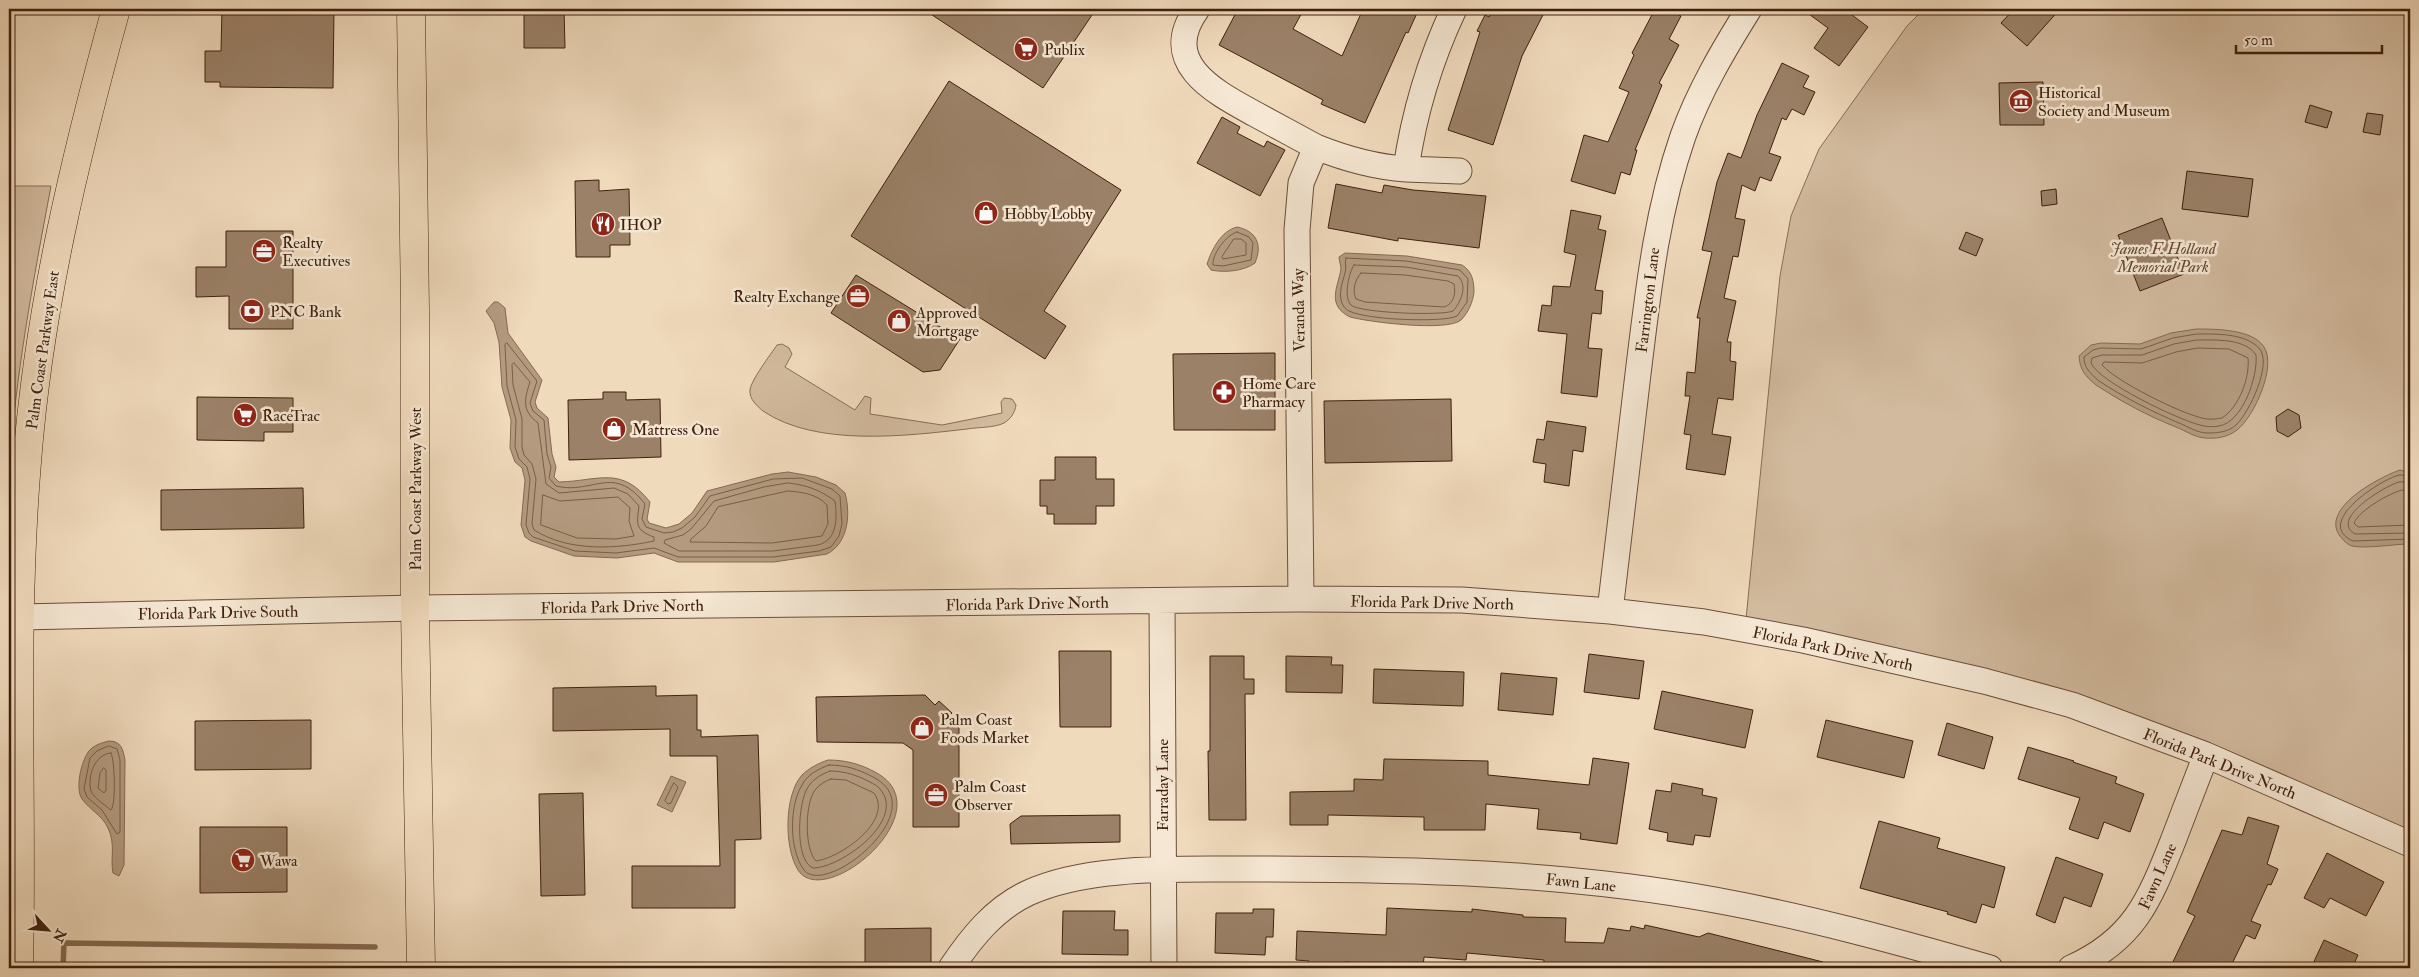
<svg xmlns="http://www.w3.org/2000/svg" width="2419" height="977" viewBox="0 0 2419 977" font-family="'IM FELL Double Pica',serif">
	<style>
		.green { fill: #d2ba9e; stroke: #886d56 }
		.water { fill: #b49b80; stroke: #856a52 }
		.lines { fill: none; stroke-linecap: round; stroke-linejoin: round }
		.shore { stroke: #7a5e46; stroke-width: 1 }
		.stream { stroke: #856a52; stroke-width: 5.5 }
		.building { fill: #9b8168; stroke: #3f200d }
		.minor-casing { stroke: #6b4e39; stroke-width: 27 }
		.major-casing { stroke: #3f200d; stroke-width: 29 }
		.minor { stroke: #f5e7d3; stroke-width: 25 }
		.major { stroke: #f0dabc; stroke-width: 28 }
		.labels { text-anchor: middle; stroke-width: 5; stroke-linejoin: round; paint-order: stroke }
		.poi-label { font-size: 16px; fill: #3f200d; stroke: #f5e7d3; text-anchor: start }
		.park-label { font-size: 16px; font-style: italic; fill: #644631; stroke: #f5e7d3 }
		.street-label { font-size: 16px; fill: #3f200d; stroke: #f5e7d3 }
	</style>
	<rect width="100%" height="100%" fill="#f0dabc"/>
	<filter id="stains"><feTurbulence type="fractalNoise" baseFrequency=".004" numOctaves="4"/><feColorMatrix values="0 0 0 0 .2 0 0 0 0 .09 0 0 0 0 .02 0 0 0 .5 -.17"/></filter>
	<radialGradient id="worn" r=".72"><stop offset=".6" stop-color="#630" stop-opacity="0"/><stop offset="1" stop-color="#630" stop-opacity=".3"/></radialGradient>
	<path class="green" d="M 1924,9 L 2410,9 L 2410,834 L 2224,762 L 1746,619 L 1780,276 L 1791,216 L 1819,149 L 1907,26 Z
		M 9,186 L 51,186 C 33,282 15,377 9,474 Z
		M 782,344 L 789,348 L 792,354 L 785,367 L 855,410 L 865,396 L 871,398 L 870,414 L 942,425 L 1002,413 L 1001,402 L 1004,398 L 1012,399 L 1016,405 C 1015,412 1011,419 1004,423 C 994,428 978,427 967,429 C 906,436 816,447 763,411 C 757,406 749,399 750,390 C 751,380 771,354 777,345 Z"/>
	<path class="water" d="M 1237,227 C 1256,231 1263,244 1255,263 C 1244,271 1225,273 1211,270 L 1207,264 C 1212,249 1221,231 1237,227 Z
		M 1345,253 L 1407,256 L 1462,265 C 1472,271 1474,281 1474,292 C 1473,302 1468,313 1461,320 C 1447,332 1369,322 1350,317 C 1326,305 1338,287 1341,269 C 1341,265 1339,261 1339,257 Z
		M 494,302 L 498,302 L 505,308 L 508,333 L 542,380 L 535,402 L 537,408 L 548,418 L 552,454 L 556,467 L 554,477 L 559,482 C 599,481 621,465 650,502 L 647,519 L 649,523 L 666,528 L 679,524 L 692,513 L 707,491 L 772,474 L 788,472 L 816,477 L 836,485 L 845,493 C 851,515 848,543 827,554 L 774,562 L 678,562 L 654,553 L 617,558 L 574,556 L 531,541 L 525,537 L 521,525 L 525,480 L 522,468 L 515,462 L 510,448 L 511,420 L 502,387 L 499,342 L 494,323 L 486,311 Z
		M 2196,329 C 2215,329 2253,329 2264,347 C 2277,366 2254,417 2237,430 C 2228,437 2217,439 2205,438 C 2194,437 2186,431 2176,427 C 2148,416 2122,402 2096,385 C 2085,376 2080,370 2079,356 L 2091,345 L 2101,343 L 2140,344 L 2171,333 Z
		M 2400,470 L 2410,473 L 2410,544 C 2394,544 2367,549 2352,546 C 2346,544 2341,538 2338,533 C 2324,506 2380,477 2400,470 Z
		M 109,741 C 121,741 123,749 125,760 L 124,865 L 119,876 L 113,873 C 110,858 116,845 108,828 C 102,815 90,810 82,799 C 75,789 81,761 89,751 C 94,745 101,743 109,741 Z
		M 828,760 C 846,760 860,764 875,772 C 946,809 825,912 798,870 C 784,848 784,795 802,775 C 809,768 819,763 828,760 Z
		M 671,776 L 686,782 L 672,812 L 657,805 Z"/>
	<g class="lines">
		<path class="shore" d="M 1237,232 L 1249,237 L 1253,243 L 1251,260 L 1223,266 L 1213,265 C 1212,254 1226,235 1237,232 Z
			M 1234,239 L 1241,239 L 1246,243 L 1246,255 L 1223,259 L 1222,257 Z
			M 1346,258 L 1406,261 L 1460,270 L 1468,279 L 1467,302 L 1457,316 C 1444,323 1357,320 1346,309 C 1336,299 1342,284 1345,273 C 1347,267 1344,263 1346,258 Z
			M 1354,265 L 1406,267 L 1458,276 C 1468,286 1461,302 1453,311 C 1442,316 1359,313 1351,305 C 1343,297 1349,272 1354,265 Z
			M 1361,273 L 1405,275 L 1448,281 L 1454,284 C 1456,293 1454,304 1444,307 L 1365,302 L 1356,299 C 1352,290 1355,280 1361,273 Z
			M 2197,334 C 2217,334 2244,333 2259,348 C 2273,363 2249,413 2236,425 C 2228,432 2218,433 2208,433 C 2197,433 2189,427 2179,423 C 2151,411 2125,398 2099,381 C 2090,373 2084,368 2084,357 L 2093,350 L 2101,348 L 2141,349 L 2173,338 Z
			M 2197,340 C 2215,340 2245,338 2256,355 C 2258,376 2243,422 2219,426 C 2213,427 2206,427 2200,425 C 2179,420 2099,382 2091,363 L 2092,358 L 2102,355 L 2142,355 L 2174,344 Z
			M 507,343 L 537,381 L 530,403 L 533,411 L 544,420 L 547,454 L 551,467 L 549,478 L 556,486 C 594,495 613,463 645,504 L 642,519 L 646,527 L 664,533 L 673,532 L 682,528 L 695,517 L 710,496 L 773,479 L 802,478 L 832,489 L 840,496 L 842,524 L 839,536 L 831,547 L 819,551 L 773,557 L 678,557 L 654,548 L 616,553 L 575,551 L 533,537 L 529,533 L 526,525 L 530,479 L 527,467 L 519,459 L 515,447 L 516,420 L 507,386 L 505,345 Z
			M 2198,348 L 2229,349 L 2248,358 C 2250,378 2239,407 2222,418 C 2216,419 2209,420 2202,418 C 2180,413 2117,382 2102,365 L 2104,362 L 2142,363 L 2176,352 Z
			M 514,363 L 530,382 C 524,400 522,411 538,423 L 546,484 L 559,493 L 614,488 L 628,494 L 639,506 C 637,523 634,530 654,537 L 654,541 C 616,549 569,552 534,530 L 532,524 L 536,479 L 532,464 L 524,455 L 522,447 L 522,419 L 513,385 L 512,365 Z
			M 2410,477 C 2406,477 2403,474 2399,475 C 2380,480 2313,523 2353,541 L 2410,539
			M 788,483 C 807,485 820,490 835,501 C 837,517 838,540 818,545 L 773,551 L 679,551 L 664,543 L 665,540 L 683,535 L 691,529 L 714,501 L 764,487 Z
			M 2410,484 C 2406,483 2403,481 2399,482 C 2385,486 2329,519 2355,534 L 2410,533
			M 788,491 C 802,492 817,494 827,505 L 828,524 L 822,536 L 772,543 L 690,542 L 691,539 L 706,526 L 718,507 Z
			M 2410,491 C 2406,491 2403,489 2399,491 C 2385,496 2360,510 2354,523 L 2358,527 L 2410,525
			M 543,495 L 560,501 L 618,497 L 630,508 L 629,521 L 634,536 L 616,539 L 577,538 L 541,525 Z
			M 109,746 L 117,749 L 120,760 L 120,832 L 117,834 L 102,810 L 87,797 L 84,789 L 90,758 L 97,751 Z
			M 111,753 C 115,761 116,805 111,810 C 106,806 93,797 91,791 C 87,776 95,754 111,753 Z
			M 829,765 C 845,765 858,769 873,777 C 936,809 826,898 804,870 C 789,850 789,806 802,785 C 807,775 818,769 829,765 Z
			M 104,768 L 106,770 L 106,790 L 104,793 L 98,788 L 100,773 Z
			M 830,771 C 842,771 853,774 864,779 C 869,782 876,784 880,789 C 907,820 841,868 813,868 C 794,860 798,802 808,787 C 813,779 822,774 830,771 Z
			M 831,779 L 846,780 L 874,793 C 894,821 840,858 816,861 C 804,849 805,803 815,790 C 819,785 825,781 831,779 Z
			M 674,783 L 678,787 L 671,803 L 668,804 L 665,801 Z"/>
		<path class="stream" d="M 63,968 L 64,943 L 375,947"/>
	</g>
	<path class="building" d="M 222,9 L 334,9 L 333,88 L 220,87 L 220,82 L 205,82 L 205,51 L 221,51 Z
		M 524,9 L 564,9 L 565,48 L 524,48 Z
		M 923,9 L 1096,9 L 1043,88 Z
		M 1238,9 L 1304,9 L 1293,29 L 1342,56 L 1363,9 L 1408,9 L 1417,13 L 1408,33 L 1406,32 L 1365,123 L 1321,104 L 1323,100 L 1219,45 Z
		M 1494,9 L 1546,9 L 1522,56 L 1493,145 L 1448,130 L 1480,32 L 1477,31 L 1485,15 L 1489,17 Z
		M 1655,9 L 1667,9 L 1681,16 L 1669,39 L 1679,45 L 1659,83 L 1662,85 L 1635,150 L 1637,150 L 1630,175 L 1621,172 L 1615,194 L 1571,181 L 1584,135 L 1608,142 L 1629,92 L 1619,88 L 1634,55 L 1632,53 Z
		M 1802,9 L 1844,9 L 1868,27 L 1839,66 L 1814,48 L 1828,28 Z
		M 2014,9 L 2060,9 L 2027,46 L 2001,23 Z
		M 1782,63 L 1809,76 L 1803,87 L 1815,92 L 1804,115 L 1792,109 L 1786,120 L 1782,118 L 1769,153 L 1781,157 L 1771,181 L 1760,177 L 1755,191 L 1742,185 L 1735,218 L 1745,220 L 1738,257 L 1733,256 L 1724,298 L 1736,301 L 1727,342 L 1731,342 L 1730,361 L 1736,362 L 1733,400 L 1718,398 L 1712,434 L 1731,437 L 1725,475 L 1686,469 L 1691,435 L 1684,434 L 1690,396 L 1685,396 L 1687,372 L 1695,373 L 1700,318 L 1697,318 L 1712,252 L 1702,250 L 1717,182 L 1728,153 L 1741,158 L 1757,115 Z
		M 949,81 L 1121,190 L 1044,311 L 1066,326 L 1045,359 L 851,236 Z
		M 2043,82 L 2044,125 L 2000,125 L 1999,83 Z
		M 2310,105 L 2332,112 L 2327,128 L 2305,122 Z
		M 2367,113 L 2383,115 L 2380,135 L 2363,132 Z
		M 1222,117 L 1240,127 L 1237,133 L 1264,147 L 1267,141 L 1285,150 L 1260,196 L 1197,163 Z
		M 2187,171 L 2253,179 L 2248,217 L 2182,209 Z
		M 599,180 L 599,191 L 629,189 L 630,245 L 610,245 L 610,257 L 576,257 L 575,181 Z
		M 1336,184 L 1382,193 L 1384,185 L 1413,190 L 1486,196 L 1479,248 L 1398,238 L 1398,241 L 1328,228 Z
		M 2056,189 L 2057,204 L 2042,206 L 2041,191 Z
		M 1571,210 L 1601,216 L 1598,229 L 1606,231 L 1595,290 L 1603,291 L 1601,314 L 1592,313 L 1588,348 L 1602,349 L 1597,397 L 1561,393 L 1567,334 L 1538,331 L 1542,305 L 1551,306 L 1553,286 L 1570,287 L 1576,255 L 1564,252 Z
		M 2162,218 L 2184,274 L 2140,291 L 2118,235 Z
		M 226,231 L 293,231 L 293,329 L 229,329 L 229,296 L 196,297 L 196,267 L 226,267 Z
		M 1966,232 L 1983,239 L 1976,256 L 1959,249 Z
		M 856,275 L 960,339 L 940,370 L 923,372 L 831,313 Z
		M 1275,353 L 1275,430 L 1174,430 L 1173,354 Z
		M 603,392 L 626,392 L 626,400 L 660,399 L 661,457 L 569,460 L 568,400 L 603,399 Z
		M 197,397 L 293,398 L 293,432 L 264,432 L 264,441 L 197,440 Z
		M 1451,399 L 1452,461 L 1325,463 L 1324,401 Z
		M 2288,409 L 2299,415 L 2301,428 L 2288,437 L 2277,431 L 2276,417 Z
		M 1547,421 L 1586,427 L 1583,452 L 1573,450 L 1569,486 L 1544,482 L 1546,464 L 1533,462 L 1537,439 L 1544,440 Z
		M 1055,457 L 1096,457 L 1096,479 L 1114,479 L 1114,506 L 1096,506 L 1096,524 L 1054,524 L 1054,514 L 1047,514 L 1047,506 L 1040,506 L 1040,480 L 1055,480 Z
		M 303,488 L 304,528 L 161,530 L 161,490 Z
		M 1059,651 L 1111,651 L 1111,727 L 1060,727 Z
		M 1589,654 L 1644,661 L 1639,699 L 1584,692 Z
		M 1210,656 L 1244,656 L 1244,679 L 1254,679 L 1254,694 L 1245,694 L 1246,820 L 1209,820 L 1208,751 L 1210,751 Z
		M 1286,656 L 1332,657 L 1331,665 L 1343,665 L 1342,693 L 1286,692 Z
		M 1374,669 L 1464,672 L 1463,706 L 1373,703 Z
		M 1501,673 L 1557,678 L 1553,715 L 1498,710 Z
		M 656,686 L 656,696 L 697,695 L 697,730 L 701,730 L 701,737 L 758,735 L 761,839 L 735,840 L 735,908 L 632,908 L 632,866 L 720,866 L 717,756 L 670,756 L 670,729 L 553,731 L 553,688 Z
		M 1662,691 L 1753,710 L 1745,748 L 1654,729 Z
		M 925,695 L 935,705 L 939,701 L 952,713 L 947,718 L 959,728 L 959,827 L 913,827 L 913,750 L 903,743 L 817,742 L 816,697 Z
		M 311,720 L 311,769 L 195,770 L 195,721 Z
		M 1826,720 L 1913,741 L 1904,778 L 1817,757 Z
		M 1947,723 L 1993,737 L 1984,769 L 1938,755 Z
		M 2028,747 L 2074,761 L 2073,762 L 2117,777 L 2115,783 L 2144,794 L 2130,832 L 2104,822 L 2098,839 L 2069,829 L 2080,798 L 2018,779 Z
		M 1593,758 L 1629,763 L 1617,844 L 1580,839 L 1581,833 L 1537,829 L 1539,809 L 1486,804 L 1485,830 L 1424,830 L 1424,817 L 1328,815 L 1328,825 L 1290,825 L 1290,792 L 1354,791 L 1354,779 L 1383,780 L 1384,759 L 1488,761 L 1488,775 L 1589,785 Z
		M 1672,783 L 1703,789 L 1702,795 L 1717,798 L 1710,837 L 1695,835 L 1693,845 L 1667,841 L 1668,833 L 1649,829 L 1656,790 L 1671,792 Z
		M 583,793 L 585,895 L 541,896 L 539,794 Z
		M 1120,815 L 1120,842 L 1011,844 L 1010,824 L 1021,816 Z
		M 2248,817 L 2279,826 L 2267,864 L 2278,869 L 2271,885 L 2268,884 L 2251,921 L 2261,925 L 2255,939 L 2246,935 L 2230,968 L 2170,968 L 2195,916 L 2187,912 L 2222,830 L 2242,835 Z
		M 1879,821 L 1940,838 L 1937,848 L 2005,867 L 1994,908 L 1982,904 L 1976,923 L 1947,914 L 1948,912 L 1860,888 Z
		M 200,827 L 287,827 L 287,892 L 200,893 Z
		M 2327,853 L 2384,882 L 2366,916 L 2330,898 L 2324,908 L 2304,898 Z
		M 2056,857 L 2103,874 L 2091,907 L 2064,897 L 2055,923 L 2036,915 Z
		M 1387,908 L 1472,912 L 1472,909 L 1523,915 L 1523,917 L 1566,918 L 1565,942 L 1604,943 L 1608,928 L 1630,931 L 1631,926 L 1644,929 L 1645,925 L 1699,937 L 1708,933 L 1823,962 L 1822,968 L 1544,968 L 1544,960 L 1467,953 L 1466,960 L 1424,957 L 1423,967 L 1345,962 L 1345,968 L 1339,968 L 1309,967 L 1309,961 L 1296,960 L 1297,931 L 1386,935 Z
		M 1253,909 L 1274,909 L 1273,937 L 1266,937 L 1265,955 L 1215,953 L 1216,913 L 1253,913 Z
		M 1063,911 L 1115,911 L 1114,930 L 1128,930 L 1128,955 L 1062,954 Z
		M 931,928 L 931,968 L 865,968 L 865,929 Z
		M 2324,940 L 2358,955 L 2352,968 L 2311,968 Z"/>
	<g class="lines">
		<g class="minor-casing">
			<path id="minor" d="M 1197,9 C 1158,63 1215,92 1255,114 C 1275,125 1296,136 1316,147
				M 1406,169 L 1459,171
				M 1301,599 L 1297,230 L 1301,183 L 1316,147 C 1346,159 1374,167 1406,169 C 1414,113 1430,60 1454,9
				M 1162,601 L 1164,968
				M 1610,611 C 1620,532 1629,453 1638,374 C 1648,293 1656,214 1683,136 C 1699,91 1724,49 1749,9
				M 21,617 L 415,608 L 1301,599 L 1462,600 L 1610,611 L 1704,622 L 1803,640 L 1984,681 L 2072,705 L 2206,755 L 2410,844
				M 951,968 C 971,938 994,909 1028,893 C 1091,864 1185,870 1254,869 C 1408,869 1563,872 1715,900 C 1808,917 1899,942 1990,968
				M 2071,968 C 2134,940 2149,901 2173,841 C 2184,812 2195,784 2206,755"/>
		</g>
		<g class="major-casing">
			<path id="major" d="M 411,9 L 415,310 L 415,608 L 421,968
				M 19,968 C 23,800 13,630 27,462 C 39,307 75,158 116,9"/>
		</g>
		<use href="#minor" class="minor"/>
		<use href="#major" class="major"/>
	</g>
	<defs>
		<g id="supermarket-disc" transform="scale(1.25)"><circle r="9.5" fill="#8f2418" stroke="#f5e7d3"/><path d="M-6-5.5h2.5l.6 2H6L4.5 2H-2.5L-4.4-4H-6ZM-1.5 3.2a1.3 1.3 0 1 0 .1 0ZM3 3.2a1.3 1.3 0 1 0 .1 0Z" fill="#fff"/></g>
		<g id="museum-disc" transform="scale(1.25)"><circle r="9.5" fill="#8f2418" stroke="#f5e7d3"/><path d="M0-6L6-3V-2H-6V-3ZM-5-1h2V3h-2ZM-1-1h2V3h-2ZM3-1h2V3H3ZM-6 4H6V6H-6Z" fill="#fff"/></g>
		<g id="shop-disc" transform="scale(1.25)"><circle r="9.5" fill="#8f2418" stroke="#f5e7d3"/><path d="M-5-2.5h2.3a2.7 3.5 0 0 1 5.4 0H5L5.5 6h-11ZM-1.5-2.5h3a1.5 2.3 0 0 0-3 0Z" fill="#fff"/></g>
		<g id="restaurant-disc" transform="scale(1.25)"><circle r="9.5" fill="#8f2418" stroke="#f5e7d3"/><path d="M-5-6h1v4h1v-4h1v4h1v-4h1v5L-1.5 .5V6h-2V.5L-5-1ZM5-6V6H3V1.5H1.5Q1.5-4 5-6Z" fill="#fff"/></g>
		<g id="office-disc" transform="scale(1.25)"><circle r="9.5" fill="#8f2418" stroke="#f5e7d3"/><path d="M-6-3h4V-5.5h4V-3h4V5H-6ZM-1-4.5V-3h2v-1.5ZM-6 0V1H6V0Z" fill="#fff"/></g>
		<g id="bank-disc" transform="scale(1.25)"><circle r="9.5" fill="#8f2418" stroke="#f5e7d3"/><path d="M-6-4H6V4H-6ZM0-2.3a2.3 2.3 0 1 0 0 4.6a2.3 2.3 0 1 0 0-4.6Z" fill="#fff"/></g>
		<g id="pharmacy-disc" transform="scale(1.25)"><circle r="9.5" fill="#8f2418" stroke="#f5e7d3"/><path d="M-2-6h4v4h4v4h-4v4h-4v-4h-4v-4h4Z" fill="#fff"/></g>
	</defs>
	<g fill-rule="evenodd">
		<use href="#supermarket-disc" x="1026" y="49"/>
		<use href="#museum-disc" x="2021" y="101"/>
		<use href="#shop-disc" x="986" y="213"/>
		<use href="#restaurant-disc" x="603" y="224"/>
		<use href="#office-disc" x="264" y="251"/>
		<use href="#office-disc" x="858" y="296"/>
		<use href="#bank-disc" x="252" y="311"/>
		<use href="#shop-disc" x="899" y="321"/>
		<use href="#pharmacy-disc" x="1224" y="392"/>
		<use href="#supermarket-disc" x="245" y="415"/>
		<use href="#shop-disc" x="614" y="429"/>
		<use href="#shop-disc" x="922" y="728"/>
		<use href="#office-disc" x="936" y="795"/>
		<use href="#supermarket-disc" x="243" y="860"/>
	</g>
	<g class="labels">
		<g class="poi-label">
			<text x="1044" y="55">Publix</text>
			<text x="2038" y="98">Historical<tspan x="2038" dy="18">Society and Museum</tspan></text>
			<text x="1004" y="219">Hobby Lobby</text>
			<text x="620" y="230">IHOP</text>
			<text x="282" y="248">Realty<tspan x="282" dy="18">Executives</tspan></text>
			<text x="840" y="302" text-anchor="end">Realty Exchange</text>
			<text x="270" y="317">PNC Bank</text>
			<text x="916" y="318">Approved<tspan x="916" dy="18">Mortgage</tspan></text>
			<text x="1242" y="389">Home Care<tspan x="1242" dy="18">Pharmacy</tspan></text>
			<text x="262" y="421">RaceTrac</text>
			<text x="632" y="435">Mattress One</text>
			<text x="940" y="725">Palm Coast<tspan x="940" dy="18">Foods Market</tspan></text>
			<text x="954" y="792">Palm Coast<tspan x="954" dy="18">Observer</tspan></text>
			<text x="260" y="866">Wawa</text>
		</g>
		<g class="park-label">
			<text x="2163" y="254">James F. Holland<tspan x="2163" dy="18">Memorial Park</tspan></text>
		</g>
		<g class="street-label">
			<text transform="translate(1647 300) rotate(-83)" y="6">Farrington Lane</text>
			<text transform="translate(1298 310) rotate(-91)" y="6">Veranda Way</text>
			<text transform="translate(42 350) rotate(-82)" y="6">Palm Coast Parkway East</text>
			<text transform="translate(415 489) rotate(-90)" y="6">Palm Coast Parkway West</text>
			<text transform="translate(1432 602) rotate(1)" y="6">Florida Park Drive North</text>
			<text transform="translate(1027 603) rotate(-1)" y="6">Florida Park Drive North</text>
			<text transform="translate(622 606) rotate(-1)" y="6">Florida Park Drive North</text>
			<text transform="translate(218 612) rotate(-1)" y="6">Florida Park Drive South</text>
			<text transform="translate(1833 648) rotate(12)" y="6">Florida Park Drive North</text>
			<text transform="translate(2220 763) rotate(22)" y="6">Florida Park Drive North</text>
			<text transform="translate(1162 785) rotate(-90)" y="6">Farraday Lane</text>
			<text transform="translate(2157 876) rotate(-66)" y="6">Fawn Lane</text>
			<text transform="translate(1581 882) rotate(6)" y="6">Fawn Lane</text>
		</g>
	</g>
	<rect width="2419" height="977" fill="none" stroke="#f0dabc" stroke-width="30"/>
	<rect x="10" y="10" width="2399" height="957" fill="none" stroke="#3f200d" stroke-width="2.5"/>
	<rect x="15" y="15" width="2389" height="947" fill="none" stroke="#3f200d"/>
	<g transform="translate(48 930) rotate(116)" stroke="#f5e7d3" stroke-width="4" paint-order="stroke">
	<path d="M0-4L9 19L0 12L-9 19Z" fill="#3f200d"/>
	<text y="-8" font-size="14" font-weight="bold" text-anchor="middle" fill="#3f200d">N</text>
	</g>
	<path d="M2236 45v8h146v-8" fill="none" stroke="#3f200d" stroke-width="2.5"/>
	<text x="2244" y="45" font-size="15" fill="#3f200d" stroke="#f5e7d3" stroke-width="4" paint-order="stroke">50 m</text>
	<rect width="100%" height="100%" filter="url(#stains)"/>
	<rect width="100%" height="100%" fill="url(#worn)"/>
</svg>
